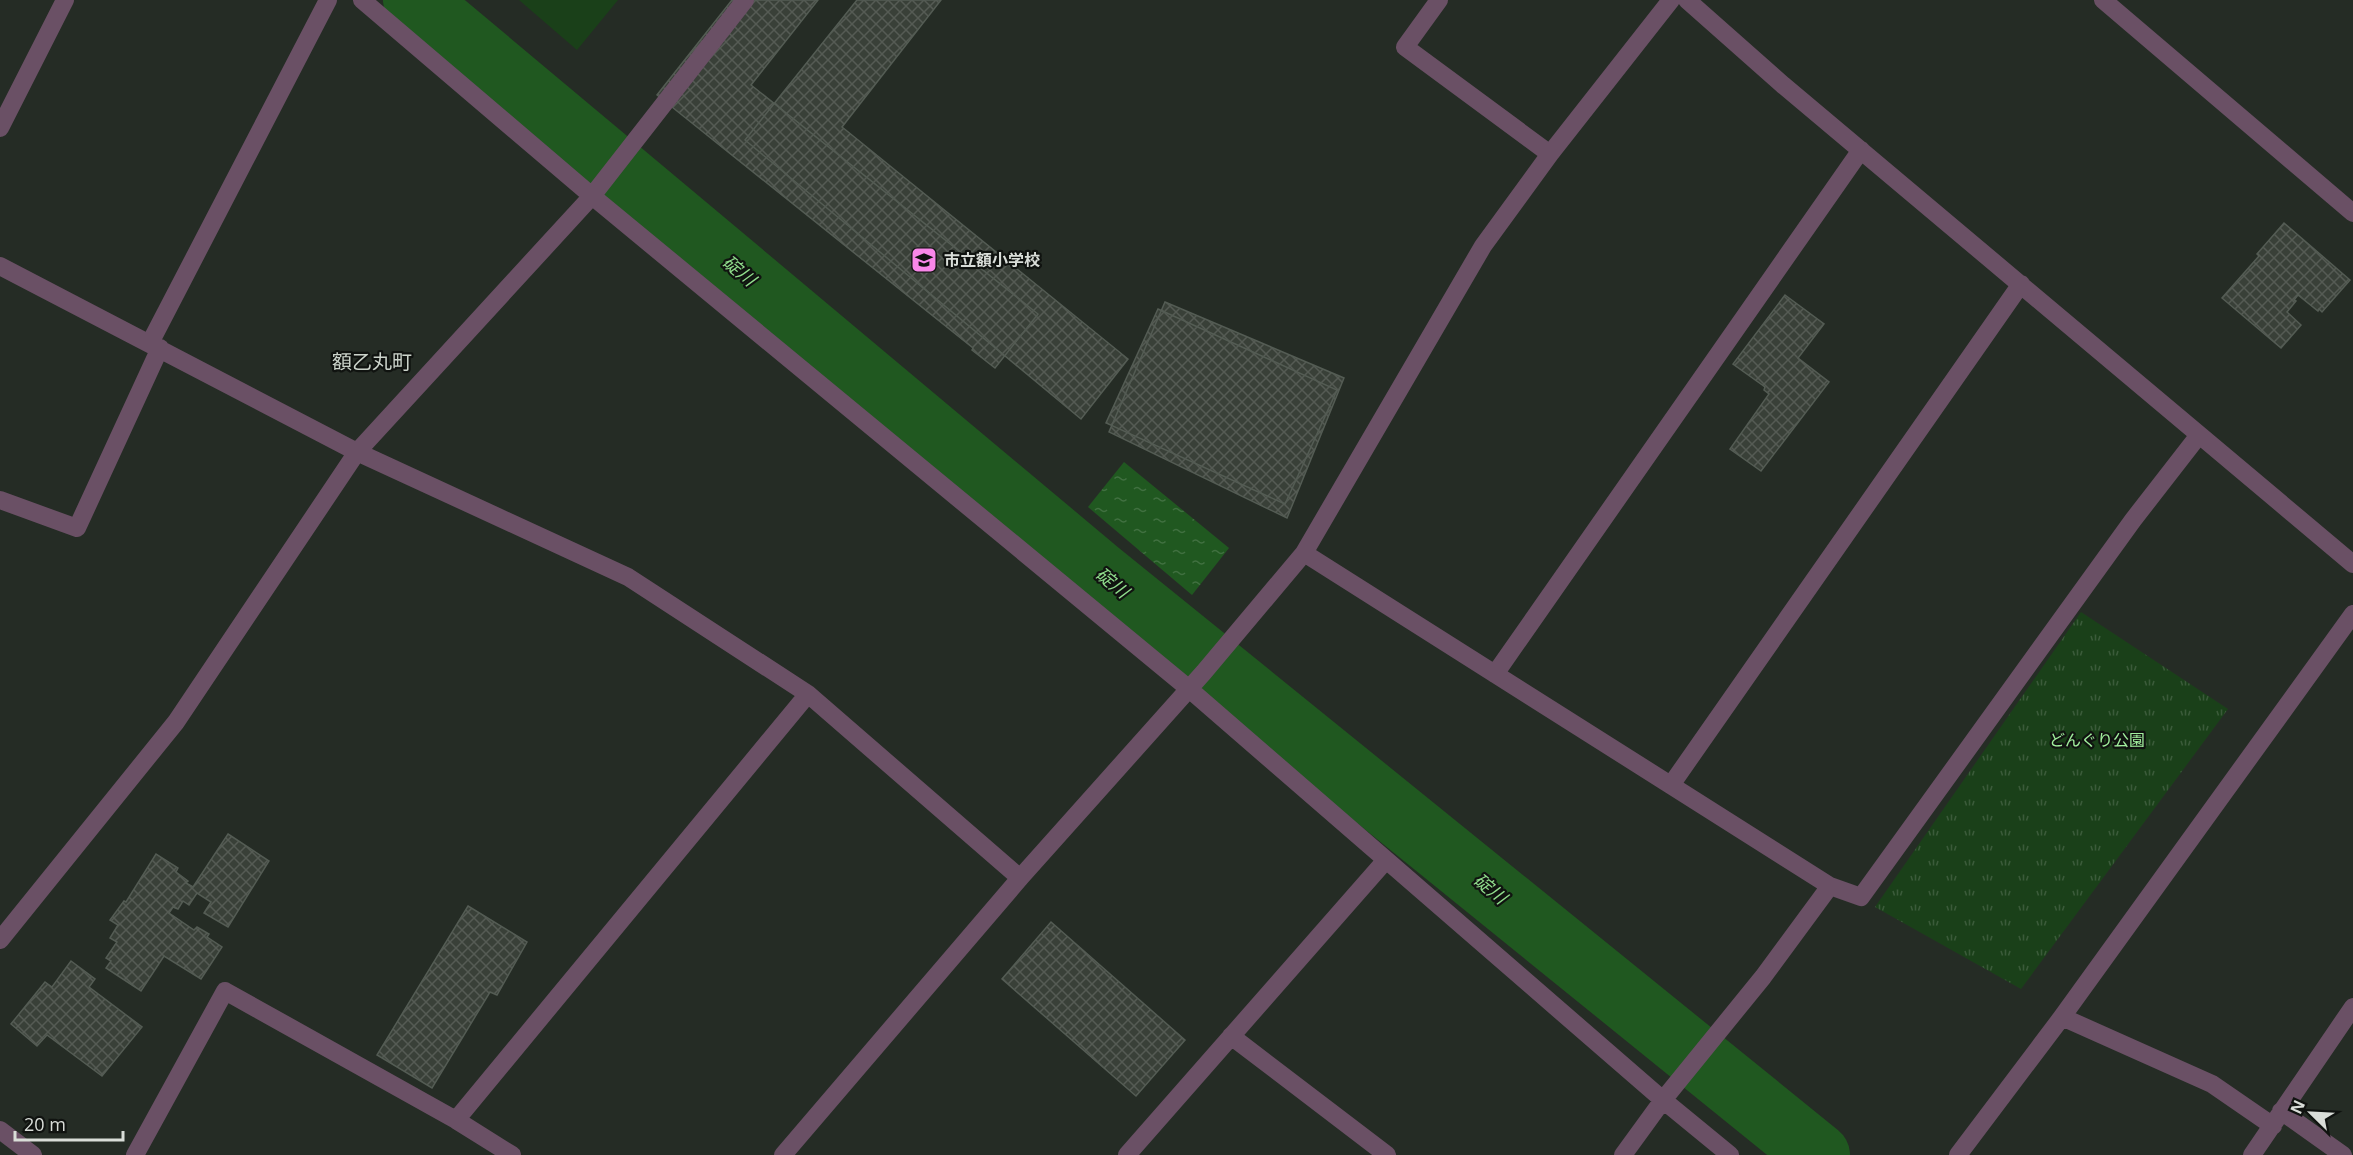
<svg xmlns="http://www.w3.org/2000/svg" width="2353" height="1155" viewBox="0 0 2353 1155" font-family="'Open Sans','Noto Sans JP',sans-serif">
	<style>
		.park { fill: url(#park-tufts) }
		.pitch { fill: #1a4019 }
		.water { fill: url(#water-ripples) }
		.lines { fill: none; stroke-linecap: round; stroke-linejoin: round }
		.river { stroke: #205820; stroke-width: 64 }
		.building { fill: url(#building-cross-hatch); stroke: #545c54; stroke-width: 1.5 }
		.minor { stroke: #6a5065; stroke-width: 18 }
		.labels { text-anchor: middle; stroke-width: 4.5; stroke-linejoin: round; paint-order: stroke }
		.poi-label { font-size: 16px; font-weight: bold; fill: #d9ddd8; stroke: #101310; text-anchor: start }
		.park-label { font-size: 16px; fill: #a2f09e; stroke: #101310 }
		.water-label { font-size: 18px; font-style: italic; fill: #90dd8c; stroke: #101310 }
		.quarter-label { font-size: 20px; fill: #cbd3ca; stroke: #101310 }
	</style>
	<defs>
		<pattern id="park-tufts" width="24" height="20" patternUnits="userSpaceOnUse" patternTransform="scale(1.5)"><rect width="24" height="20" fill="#1a4019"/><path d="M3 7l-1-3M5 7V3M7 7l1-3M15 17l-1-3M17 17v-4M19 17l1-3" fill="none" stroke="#3b5b3a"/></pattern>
		<pattern id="water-ripples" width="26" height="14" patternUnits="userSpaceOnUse" patternTransform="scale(1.5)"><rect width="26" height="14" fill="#205820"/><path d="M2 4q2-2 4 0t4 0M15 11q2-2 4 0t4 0" fill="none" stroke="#407040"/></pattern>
		<pattern id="building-cross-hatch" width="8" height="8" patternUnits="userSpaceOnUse" patternTransform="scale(1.5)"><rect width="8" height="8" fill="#394038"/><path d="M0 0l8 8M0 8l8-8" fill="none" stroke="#555b54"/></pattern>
	</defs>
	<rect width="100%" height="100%" fill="#252c25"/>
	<path class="park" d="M 2081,612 L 2228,709 L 2021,989 L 1875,907 Z"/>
	<path class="pitch" d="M 519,0 L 618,0 L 577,50 Z"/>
	<path class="water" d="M 1124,462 L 1229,548 L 1192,595 L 1088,507 Z"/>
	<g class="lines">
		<path class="river" d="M 415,0 L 1099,573 L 1818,1155"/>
	</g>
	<path class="building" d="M 732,0 L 818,0 L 751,85 L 1038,314 L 995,368 L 972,350 L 973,348 L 657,95 Z
		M 857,0 L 941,0 L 842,127 L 1128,359 L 1081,419 L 745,140 Z
		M 2284,223 L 2350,280 L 2322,312 L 2319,309 L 2318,311 L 2298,295 L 2294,300 L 2296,301 L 2287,312 L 2301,325 L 2281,348 L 2222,298 L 2259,256 L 2257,254 Z
		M 1785,295 L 1824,324 L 1798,358 L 1829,382 L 1761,471 L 1730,449 L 1769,394 L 1764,390 L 1765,387 L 1733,364 Z
		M 1165,302 L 1344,378 L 1287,518 L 1109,432 Z
		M 1158,309 L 1337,390 L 1285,504 L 1106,423 Z
		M 228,834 L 269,861 L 228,927 L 204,913 L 211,902 L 197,893 L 189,905 L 183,901 L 178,909 L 173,907 L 169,913 L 194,930 L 197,927 L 209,934 L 207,937 L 222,947 L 201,979 L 164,956 L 141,991 L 106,968 L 111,961 L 106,958 L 117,942 L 110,938 L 118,925 L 110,920 L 124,901 L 126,902 L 156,854 L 178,868 L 176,872 L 188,881 L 186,883 L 193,887 Z
		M 468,906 L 527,942 L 497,995 L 490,992 L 432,1088 L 377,1055 Z
		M 1051,922 L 1185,1040 L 1136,1096 L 1002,979 Z
		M 1051,922 L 1185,1040 L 1136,1096 L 1002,979 Z
		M 71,961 L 95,979 L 89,987 L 142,1027 L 102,1076 L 47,1035 L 37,1046 L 11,1024 L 45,982 L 52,987 Z"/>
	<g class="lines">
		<path class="minor" d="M 362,0 L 592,196 L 1188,688 L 1663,1100 L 1730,1155
			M 745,0 L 592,196 L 357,452 L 628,577 L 808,694 L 1020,878
			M 1439,0 L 1405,47 L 1550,154
			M 1687,0 L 1783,85 L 2353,564
			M 2103,0 L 2353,213
			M 0,128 L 65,0
			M 0,266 L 357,452 L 176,722 L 0,940
			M 150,343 L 328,0
			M 0,500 L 77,528 L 160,348
			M 1304,553 L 1830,886
			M 1495,674 L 1861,150
			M 1671,785 L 2021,284
			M 2062,1017 L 2212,1084 L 2273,1126
			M 1231,1036 L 1387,1155
			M 2281,1111 L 2343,1155
			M 456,1120 L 512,1155
			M 0,1130 L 33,1155
			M 135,1155 L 225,991 L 456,1120 L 808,694
			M 783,1155 L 1020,878 L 1204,672 L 1304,553 L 1483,246 L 1550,154 L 1671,0
			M 1127,1155 L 1386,860
			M 1623,1155 L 1663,1100 L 1763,977 L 1830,886 L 1861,897 L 2133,520 L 2199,435
			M 1958,1155 L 2062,1017 L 2353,614
			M 2252,1155 L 2353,1007"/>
	</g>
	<defs>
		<g id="school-square" transform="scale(1.35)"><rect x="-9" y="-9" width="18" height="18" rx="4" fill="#f987e9" stroke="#101310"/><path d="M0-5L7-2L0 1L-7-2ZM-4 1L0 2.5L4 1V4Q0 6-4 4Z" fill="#111"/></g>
	</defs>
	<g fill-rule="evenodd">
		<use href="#school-square" x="924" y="260"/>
	</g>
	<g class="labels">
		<g class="poi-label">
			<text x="944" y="266">市立額小学校</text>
		</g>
		<g class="park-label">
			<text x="2097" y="746">どんぐり公園</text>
		</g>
		<g class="water-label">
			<text transform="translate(739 271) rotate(40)" y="6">碇川</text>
			<text transform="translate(1112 583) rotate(39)" y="6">碇川</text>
			<text transform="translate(1490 889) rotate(39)" y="6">碇川</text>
		</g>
		<g class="quarter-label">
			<text x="372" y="369">額乙丸町</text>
		</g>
	</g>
	<g transform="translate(2311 1113) rotate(294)" stroke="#101310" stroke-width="4.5" paint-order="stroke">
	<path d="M0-4.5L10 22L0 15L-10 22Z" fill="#d9ddd8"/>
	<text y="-9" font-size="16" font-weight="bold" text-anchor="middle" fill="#d9ddd8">N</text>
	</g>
	<path d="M15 1131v9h108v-9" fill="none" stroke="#d9ddd8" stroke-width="3"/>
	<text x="24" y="1131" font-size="18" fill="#d9ddd8" stroke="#101310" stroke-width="4.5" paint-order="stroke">20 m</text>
</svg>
